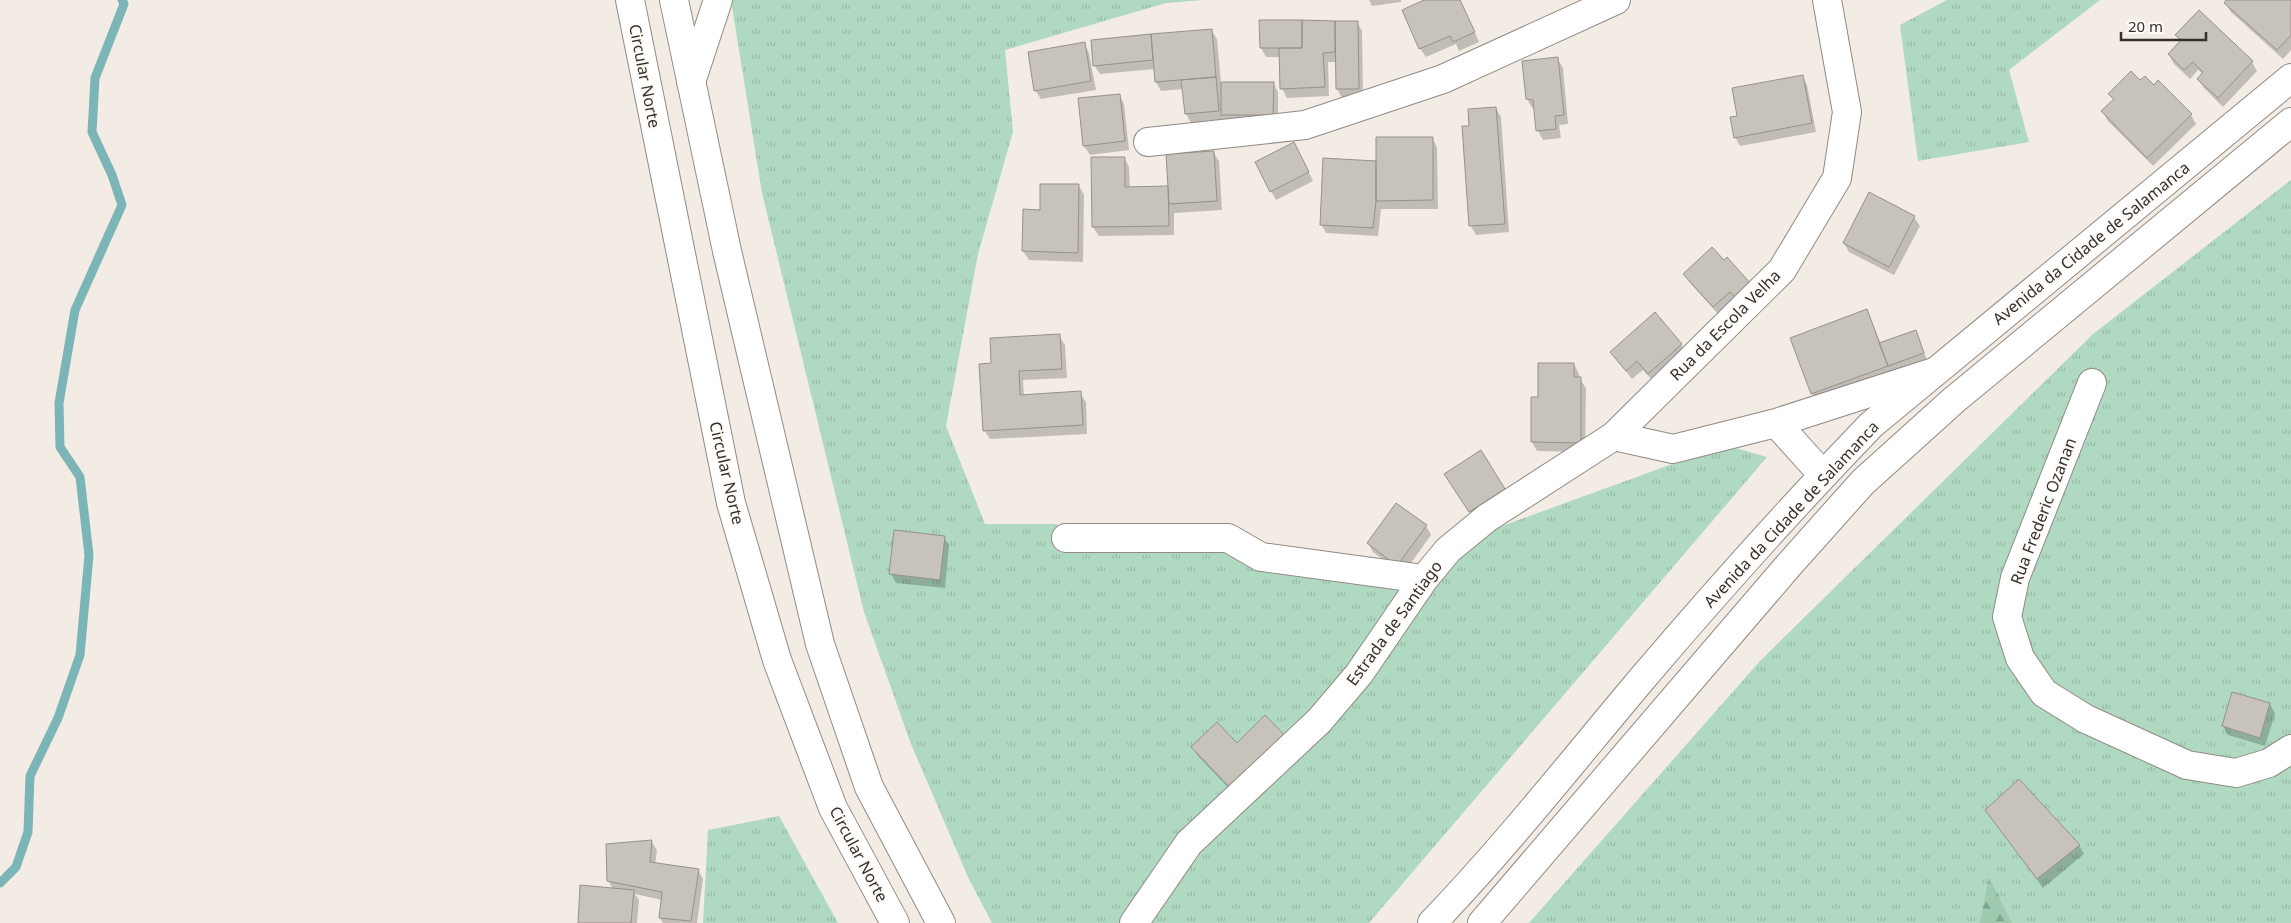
<svg xmlns="http://www.w3.org/2000/svg" width="2291" height="923" viewBox="0 0 2291 923" font-family="'Noto Sans',sans-serif">
	<style>
		.grass { fill: url(#grass-tufts) }
		.forest { fill: url(#forest-firs) }
		.shadow { fill: #0003 }
		.lines { fill: none; stroke-linecap: round; stroke-linejoin: round }
		.stream { stroke: #7cb5b7; stroke-width: 9 }
		.building { fill: #c7c2ba; stroke: #96918a }
		.minor-casing { stroke: #918a84; stroke-width: 30 }
		.tertiary-casing { stroke: #918a84; stroke-width: 30 }
		.primary-casing { stroke: #918a84; stroke-width: 30 }
		.minor { stroke: #fff; stroke-width: 28 }
		.tertiary { stroke: #fff; stroke-width: 28 }
		.primary { stroke: #fff; stroke-width: 28 }
		.labels { text-anchor: middle; stroke-width: 4; stroke-linejoin: round; paint-order: stroke }
		.street-label { font-size: 16px; fill: #33302e; stroke: #fefaf6 }
	</style>
	<defs>
		<pattern id="grass-tufts" width="24" height="20" patternUnits="userSpaceOnUse" patternTransform="scale(1.25)"><rect width="24" height="20" fill="#b0d9c1"/><path d="M3 7l-1-3M5 7V3M7 7l1-3M15 17l-1-3M17 17v-4M19 17l1-3" fill="none" stroke="#98bba6"/></pattern>
		<pattern id="forest-firs" width="22" height="20" patternUnits="userSpaceOnUse" patternTransform="scale(1.25)"><rect width="22" height="20" fill="#9ecab0"/><path d="M5 1l3.5 6h-7zM16 11l3.5 6h-7z" fill="#81a490"/></pattern>
	</defs>
	<rect width="100%" height="100%" fill="#f3ece5"/>
	<path class="grass" d="M 731,0 L 1203,0 L 1166,3 L 1005,50 L 1013,132 L 978,254 L 946,426 L 985,524 L 1057,524 L 1064,552 L 1224,548 L 1427,588 L 1491,530 L 1686,459 L 1732,447 L 1767,457 L 1369,923 L 992,923 L 968,877 L 911,744 L 864,612 L 762,193 Z
		M 1947,0 L 2100,0 L 2009,70 L 2029,142 L 1918,161 L 1900,25 Z
		M 2291,180 L 2291,923 L 1529,923 L 1760,661 L 2093,334 Z
		M 779,816 L 838,923 L 703,923 L 708,830 Z"/>
	<path class="forest" d="M 1989,877 L 2012,923 L 1980,923 Z"/>
	<path class="shadow" d="M 1369,0 L 1401,0 L 1401,2 L 1372,6 Z
		M 1427,0 L 1460,0 L 1479,42 L 1459,51 L 1456,44 L 1426,57 L 1420,48 Z
		M 2228,0 L 2291,0 L 2291,50 L 2283,59 L 2231,12 L 2225,3 Z
		M 1261,22 L 1357,22 L 1362,31 L 1363,98 L 1342,98 L 1337,89 L 1337,62 L 1328,62 L 1329,96 L 1287,98 L 1282,88 L 1280,57 L 1266,57 L 1261,48 Z
		M 1211,30 L 1217,39 L 1221,83 L 1273,83 L 1278,92 L 1278,124 L 1228,124 L 1225,120 L 1191,123 L 1186,114 L 1183,89 L 1161,91 L 1156,82 L 1155,69 L 1100,74 L 1094,65 L 1092,41 Z
		M 2177,35 L 2252,62 L 2257,71 L 2223,107 L 2204,88 L 2198,79 L 2203,74 L 2198,70 L 2190,79 L 2174,64 L 2169,55 L 2181,42 Z
		M 1084,44 L 1089,53 L 1096,90 L 1041,99 L 1035,90 Z
		M 1557,58 L 1563,68 L 1568,124 L 1559,125 L 1561,138 L 1543,140 L 1538,131 L 1535,108 L 1532,108 L 1527,99 Z
		M 1802,76 L 1807,85 L 1816,132 L 1740,146 L 1735,137 L 1739,117 Z
		M 2140,82 L 2191,115 L 2196,124 L 2153,166 L 2108,121 L 2103,112 L 2114,101 L 2110,94 Z
		M 1119,95 L 1124,104 L 1129,150 L 1090,155 L 1084,146 L 1079,100 Z
		M 1496,108 L 1501,117 L 1509,232 L 1476,235 L 1471,226 L 1470,127 Z
		M 1432,138 L 1437,147 L 1438,209 L 1381,209 L 1378,236 L 1326,233 L 1321,224 L 1377,162 Z
		M 1213,152 L 1219,161 L 1222,210 L 1174,213 L 1174,235 L 1099,236 L 1093,227 L 1092,158 L 1124,158 L 1129,167 L 1130,188 L 1170,188 Z
		M 1299,153 L 1313,181 L 1276,200 L 1271,191 Z
		M 1079,186 L 1084,195 L 1083,262 L 1029,260 L 1023,251 L 1024,211 L 1041,211 Z
		M 1914,217 L 1920,226 L 1894,275 L 1849,252 L 1844,243 Z
		M 1684,274 L 1750,284 L 1719,315 L 1690,283 Z
		M 1867,310 L 1881,344 L 1915,331 L 1928,362 L 1817,403 L 1812,393 Z
		M 1655,314 L 1681,345 L 1687,354 L 1654,382 L 1643,370 L 1632,379 L 1611,353 Z
		M 1059,336 L 1065,345 L 1067,378 L 1023,380 L 1024,396 L 1080,393 L 1086,402 L 1087,434 L 990,439 L 984,430 L 992,364 Z
		M 1574,364 L 1579,374 L 1579,378 L 1586,388 L 1585,452 L 1537,451 L 1532,442 L 1539,398 Z
		M 1480,452 L 1509,499 L 1475,520 L 1451,483 Z
		M 1426,526 L 1431,535 L 1403,574 L 1373,552 L 1368,543 Z
		M 944,537 L 949,546 L 945,588 L 896,583 L 891,574 Z
		M 2270,704 L 2275,714 L 2265,746 L 2228,735 L 2223,726 Z
		M 1217,724 L 1240,800 L 1198,756 L 1192,747 Z
		M 1987,810 L 2079,845 L 2084,854 L 2043,888 Z
		M 651,841 L 657,850 L 655,864 L 698,870 L 703,879 L 697,923 L 663,923 L 660,918 L 662,900 L 635,894 L 639,900 L 637,923 L 580,923 L 613,889 L 608,880 Z"/>
	<g class="lines">
		<path class="stream" d="M 0,883 L 16,867 L 28,832 L 30,776 L 58,718 L 80,655 L 89,555 L 80,477 L 60,447 L 59,403 L 75,310 L 122,205 L 112,175 L 92,132 L 95,78 L 124,4 L 122,0"/>
	</g>
	<path class="building" d="M 1424,0 L 1460,0 L 1475,32 L 1453,42 L 1450,36 L 1419,49 L 1402,10 Z
		M 2226,0 L 2291,0 L 2291,35 L 2277,50 L 2224,3 Z
		M 2199,10 L 2253,61 L 2218,98 L 2197,79 L 2203,72 L 2193,62 L 2184,70 L 2168,54 L 2181,40 L 2175,35 Z
		M 1259,20 L 1302,20 L 1302,48 L 1260,48 Z
		M 1302,20 L 1335,21 L 1335,52 L 1323,53 L 1325,87 L 1280,89 L 1279,48 L 1302,48 Z
		M 1335,21 L 1358,21 L 1359,89 L 1336,89 Z
		M 1212,29 L 1216,77 L 1155,82 L 1151,34 Z
		M 1151,34 L 1153,60 L 1093,66 L 1091,40 Z
		M 1085,42 L 1091,81 L 1034,91 L 1028,52 Z
		M 1558,57 L 1564,115 L 1555,116 L 1556,129 L 1536,131 L 1533,100 L 1526,99 L 1522,61 Z
		M 2131,71 L 2140,80 L 2145,76 L 2154,85 L 2158,80 L 2192,114 L 2147,158 L 2101,111 L 2114,99 L 2108,94 Z
		M 1803,75 L 1812,123 L 1734,138 L 1730,117 L 1737,116 L 1732,88 Z
		M 1216,77 L 1219,111 L 1185,114 L 1181,80 Z
		M 1221,82 L 1274,82 L 1273,115 L 1221,115 Z
		M 1120,94 L 1125,141 L 1083,146 L 1078,98 Z
		M 1496,107 L 1505,224 L 1469,226 L 1462,126 L 1469,126 L 1468,109 Z
		M 1376,137 L 1433,137 L 1433,200 L 1376,201 Z
		M 1294,142 L 1309,172 L 1270,192 L 1255,162 Z
		M 1214,151 L 1217,201 L 1169,204 L 1166,154 Z
		M 1091,157 L 1125,157 L 1125,187 L 1168,186 L 1169,226 L 1092,227 Z
		M 1323,158 L 1376,161 L 1376,201 L 1373,228 L 1320,225 Z
		M 1040,184 L 1079,184 L 1078,253 L 1022,251 L 1023,209 L 1040,210 Z
		M 1869,192 L 1915,216 L 1889,267 L 1843,243 Z
		M 1712,247 L 1724,260 L 1727,257 L 1751,284 L 1736,298 L 1730,292 L 1713,307 L 1683,274 Z
		M 1867,309 L 1888,366 L 1811,394 L 1790,338 Z
		M 1655,312 L 1682,344 L 1648,374 L 1637,361 L 1626,371 L 1610,352 Z
		M 1916,330 L 1924,353 L 1888,366 L 1879,343 Z
		M 1060,334 L 1062,369 L 1019,371 L 1020,395 L 1081,391 L 1083,425 L 983,431 L 979,364 L 991,363 L 990,338 Z
		M 1538,363 L 1574,363 L 1574,377 L 1581,377 L 1581,443 L 1531,442 L 1531,397 L 1538,397 Z
		M 1481,450 L 1505,489 L 1469,512 L 1444,474 Z
		M 1396,503 L 1427,525 L 1397,566 L 1367,543 Z
		M 894,530 L 945,536 L 940,580 L 889,574 Z
		M 2232,692 L 2270,703 L 2260,738 L 2222,726 Z
		M 1265,715 L 1289,740 L 1234,792 L 1191,747 L 1217,722 L 1237,743 Z
		M 2019,779 L 2080,845 L 2037,879 L 1985,810 Z
		M 652,840 L 650,862 L 699,869 L 691,921 L 659,918 L 662,892 L 607,881 L 606,844 Z
		M 580,885 L 634,890 L 631,923 L 578,923 Z"/>
	<g class="lines">
		<g class="minor-casing">
			<path id="minor" d="M 691,82 L 718,0
				M 1148,142 L 1305,125 L 1443,79 L 1616,0
				M 2092,383 L 2015,578 L 2007,617 L 2020,658 L 2044,693 L 2086,719 L 2187,765 L 2236,773 L 2269,763 L 2291,749
				M 1776,423 L 1823,475
				M 1614,436 L 1673,449 L 1776,423 L 1934,372
				M 1066,538 L 1228,538 L 1261,557 L 1424,579
				M 1134,923 L 1189,843 L 1319,721 L 1359,674 L 1424,579 L 1448,550 L 1487,518 L 1614,436 L 1782,270 L 1837,178 L 1847,112 L 1827,0"/>
		</g>
		<g class="tertiary-casing">
			<path id="tertiary" d="M 1432,923 C 1506,846 1572,762 1641,680 C 1715,593 1792,507 1871,425 L 2291,78
				M 1482,923 L 1788,566 L 1863,482 L 1954,400 L 2291,122"/>
		</g>
		<g class="primary-casing">
			<path id="primary" d="M 630,0 L 731,503 L 777,660 L 833,808 L 895,923
				M 674,0 L 727,251 L 820,644 L 869,787 L 941,923"/>
		</g>
		<use href="#minor" class="minor"/>
		<use href="#tertiary" class="tertiary"/>
		<use href="#primary" class="primary"/>
	</g>
	<g class="labels">
		<g class="street-label">
			<text transform="translate(645 76) rotate(79)" y="6">Circular Norte</text>
			<text transform="translate(2091 243) rotate(-39)" y="6">Avenida da Cidade de Salamanca</text>
			<text transform="translate(1725 325) rotate(-45)" y="6">Rua da Escola Velha</text>
			<text transform="translate(727 473) rotate(77)" y="6">Circular Norte</text>
			<text transform="translate(2043 511) rotate(-69)" y="6">Rua Frederic Ozanan</text>
			<text transform="translate(1791 514) rotate(-47)" y="6">Avenida da Cidade de Salamanca</text>
			<text transform="translate(1394 623) rotate(-54)" y="6">Estrada de Santiago</text>
			<text transform="translate(859 854) rotate(62)" y="6">Circular Norte</text>
		</g>
	</g>
	<path d="M2121 32v8h85v-8" fill="none" stroke="#33302e" stroke-width="2.5"/>
	<text x="2128" y="32" font-size="15" fill="#33302e" stroke="#fefaf6" stroke-width="4" paint-order="stroke">20 m</text>
</svg>
